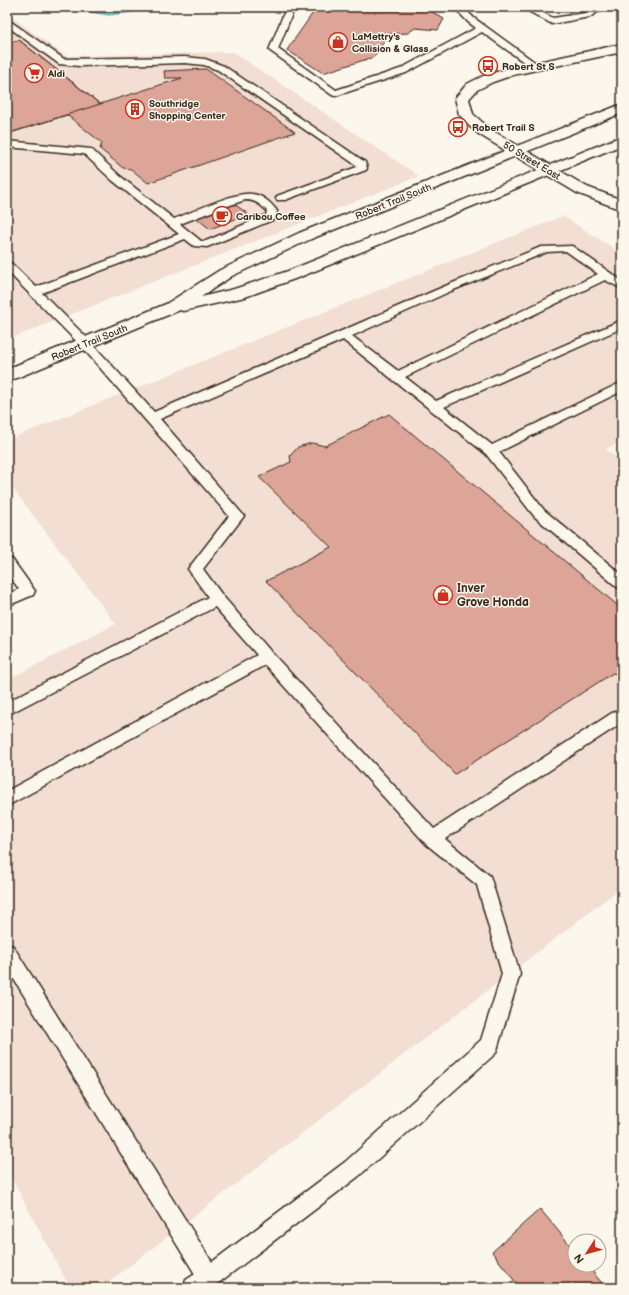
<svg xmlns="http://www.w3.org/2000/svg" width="629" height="1295" viewBox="0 0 629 1295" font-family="'Balsamiq Sans',sans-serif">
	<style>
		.built { fill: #f2ded3 }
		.water { fill: #7cccd5; stroke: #628b8c }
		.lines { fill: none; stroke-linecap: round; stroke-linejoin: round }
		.shore { stroke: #556b67; stroke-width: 1 }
		.building { fill: #dda498; stroke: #3b2a1e }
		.service-casing { stroke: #3b2a1e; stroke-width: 3 }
		.tertiary-casing { stroke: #3b2a1e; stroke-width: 3 }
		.secondary-casing { stroke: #3b2a1e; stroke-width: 3 }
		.service { fill: #fbf7ec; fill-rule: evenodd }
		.tertiary { fill: #fbf7ec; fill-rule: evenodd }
		.secondary { fill: #fbf7ec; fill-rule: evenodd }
		.labels { text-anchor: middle; stroke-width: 3; stroke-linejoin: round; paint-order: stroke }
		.far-poi-label { font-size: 10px; font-weight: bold; fill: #3b2a1e; stroke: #fbf7ec; text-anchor: start }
		.far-street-label { font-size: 10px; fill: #3b2a1e; stroke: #fbf7ec }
		.poi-label { font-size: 12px; font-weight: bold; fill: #3b2a1e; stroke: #fbf7ec; text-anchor: start }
	</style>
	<rect width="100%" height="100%" fill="#fbf7ec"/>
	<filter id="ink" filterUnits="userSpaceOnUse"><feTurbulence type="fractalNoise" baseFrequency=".025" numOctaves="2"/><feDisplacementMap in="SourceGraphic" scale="8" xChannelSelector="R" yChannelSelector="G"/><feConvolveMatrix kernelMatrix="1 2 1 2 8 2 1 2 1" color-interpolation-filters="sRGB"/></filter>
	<g filter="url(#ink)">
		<path class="built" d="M 7,14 L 66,56 L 233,52 L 419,176 L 7,340 Z
			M 563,216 L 622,254 L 622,441 L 606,449 L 622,462 L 622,887 L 101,1288 L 70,1288 L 7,1169 L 7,680 L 116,624 L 7,481 L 7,440 Z"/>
		<path class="water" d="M 81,7 L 172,7 L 109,15 L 84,11 Z"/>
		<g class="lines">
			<path class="shore" d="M 86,7 L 109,11 L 147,7"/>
		</g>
		<path class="building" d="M 317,7 L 332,9 L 338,7 L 424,7 L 444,19 L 438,30 L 415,28 L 408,33 L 389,34 L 374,57 L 323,73 L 287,50 Z
			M 19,40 L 100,104 L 7,134 L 7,43 Z
			M 19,40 L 100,104 L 182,78 L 165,78 L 164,71 L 206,69 L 295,132 L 148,183 L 131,169 L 123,168 L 100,149 L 102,143 L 67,115 L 7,134 L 7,43 Z
			M 233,203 L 248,214 L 210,229 L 195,217 Z
			M 389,414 L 622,609 L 622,675 L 613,673 L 455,774 L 266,581 L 331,547 L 259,477 L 291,462 L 290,456 L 298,447 L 312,443 L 325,446 Z
			M 540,1209 L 575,1251 L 575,1265 L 587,1265 L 606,1288 L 520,1288 L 492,1252 Z"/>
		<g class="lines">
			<g class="service-casing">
				<path id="service" d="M 288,7 L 297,7 L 292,14 L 278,49 L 336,90 L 400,69 L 476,28 L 468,22 L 454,7 L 463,7 L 474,18 L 540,66 L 535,69 L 532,68 L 482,32 L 406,73 L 335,96 L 332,95 L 269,50 L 284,13 Z
					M 521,7 L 532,7 L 553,18 L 585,13 L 595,7 L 605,7 L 590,17 L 552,24 Z
					M 7,19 L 64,59 L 185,57 L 205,59 L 224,66 L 365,162 L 367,168 L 366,170 L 285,200 L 277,200 L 276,198 L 277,196 L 357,167 L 356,165 L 218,70 L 204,65 L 185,63 L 79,66 L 59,64 L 7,26 Z
					M 7,141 L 91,149 L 120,176 L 174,219 C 194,212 232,192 252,194 C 263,195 271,203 277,211 L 275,219 L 207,247 L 194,246 L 185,239 L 42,293 L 89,340 L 154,412 L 443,287 L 541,247 L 572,246 L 622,281 L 622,289 L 605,280 L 405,377 L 436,401 L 622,320 L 622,328 L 444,407 L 492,445 L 622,382 L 622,391 L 499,452 L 544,510 L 622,575 L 622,588 L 617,587 L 534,516 L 486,454 L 343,340 L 160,419 L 244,516 L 203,569 L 222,595 L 272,653 L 434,829 L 612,713 L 618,711 L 622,712 L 622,724 L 620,724 L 445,839 L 490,876 L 520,974 L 496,1053 L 359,1176 L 212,1288 L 183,1288 L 186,1280 L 195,1274 L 7,968 L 7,944 L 13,946 L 212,1262 L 345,1162 L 481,1040 L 502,974 L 477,885 L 426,844 L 265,665 L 7,806 L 7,791 L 257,655 L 215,607 L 7,715 L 7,702 L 208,597 L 188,569 L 229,516 L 81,346 L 7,271 L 7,262 L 11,263 L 36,287 L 179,234 L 112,180 L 84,154 L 7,147 ZM 245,200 C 255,200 260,204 267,211 L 266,215 L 206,241 L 201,241 L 180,224 L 216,210 ZM 566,251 L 598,274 L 398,371 L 352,336 L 451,291 L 547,252 Z
					M 7,558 L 12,559 L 35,591 L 33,595 L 7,606 L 7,595 L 19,589 L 7,573 Z"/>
			</g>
			<g class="tertiary-casing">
				<path id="tertiary" d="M 622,44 L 622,52 L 513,75 L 493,82 L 477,90 L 469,99 L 473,114 L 490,129 L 587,187 L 622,200 L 622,210 L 577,193 L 480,135 L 467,124 L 459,114 L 455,98 L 467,84 L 483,76 L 510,68 Z"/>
			</g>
			<g class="secondary-casing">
				<path id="secondary" d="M 622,104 L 622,113 L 311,239 L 232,276 L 201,297 L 234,289 L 288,271 L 622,136 L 622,145 L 300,277 L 245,297 L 183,311 L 180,310 L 7,382 L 7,369 L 166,304 L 220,270 L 299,233 Z"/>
			</g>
			<use href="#service" class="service"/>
			<use href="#tertiary" class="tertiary"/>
			<use href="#secondary" class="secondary"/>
		</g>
	</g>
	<defs>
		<g id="shop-ring" transform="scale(1)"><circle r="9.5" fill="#fbf7ec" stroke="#c8321e" stroke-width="1.5"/><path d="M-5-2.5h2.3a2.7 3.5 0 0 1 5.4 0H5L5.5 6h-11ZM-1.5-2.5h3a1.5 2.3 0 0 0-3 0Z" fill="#c8321e"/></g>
		<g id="bus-ring" transform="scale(1)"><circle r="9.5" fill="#fbf7ec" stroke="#c8321e" stroke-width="1.5"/><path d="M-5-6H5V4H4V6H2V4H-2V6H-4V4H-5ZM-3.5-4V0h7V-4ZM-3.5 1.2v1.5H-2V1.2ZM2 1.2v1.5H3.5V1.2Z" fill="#c8321e"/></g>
		<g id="supermarket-ring" transform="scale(1)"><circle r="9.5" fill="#fbf7ec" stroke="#c8321e" stroke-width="1.5"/><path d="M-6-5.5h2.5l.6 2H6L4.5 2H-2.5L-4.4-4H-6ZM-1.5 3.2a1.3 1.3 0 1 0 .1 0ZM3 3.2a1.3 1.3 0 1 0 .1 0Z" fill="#c8321e"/></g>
		<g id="building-ring" transform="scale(1)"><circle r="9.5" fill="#fbf7ec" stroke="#c8321e" stroke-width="1.5"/><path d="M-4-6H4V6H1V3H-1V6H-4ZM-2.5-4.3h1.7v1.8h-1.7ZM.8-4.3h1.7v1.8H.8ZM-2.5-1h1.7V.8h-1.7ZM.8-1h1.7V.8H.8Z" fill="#c8321e"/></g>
		<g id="cafe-ring" transform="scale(1)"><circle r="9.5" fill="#fbf7ec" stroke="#c8321e" stroke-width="1.5"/><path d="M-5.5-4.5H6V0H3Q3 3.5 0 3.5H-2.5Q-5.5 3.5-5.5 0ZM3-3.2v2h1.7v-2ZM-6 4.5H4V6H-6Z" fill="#c8321e"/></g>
	</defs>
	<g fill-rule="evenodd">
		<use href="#shop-ring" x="338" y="42"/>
		<use href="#bus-ring" x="488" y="66"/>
		<use href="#supermarket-ring" x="34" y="73"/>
		<use href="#building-ring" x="135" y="109"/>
		<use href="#bus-ring" x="458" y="127"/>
		<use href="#cafe-ring" x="222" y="216"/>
		<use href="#shop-ring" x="443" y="595"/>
	</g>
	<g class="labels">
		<g class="far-poi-label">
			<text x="352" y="40">LaMettry's<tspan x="352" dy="12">Collision &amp; Glass</tspan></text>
			<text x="502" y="70">Robert St S</text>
			<text x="48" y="77">Aldi</text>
			<text x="149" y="107">Southridge<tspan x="149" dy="12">Shopping Center</tspan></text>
			<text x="472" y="131">Robert Trail S</text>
			<text x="236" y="220">Caribou Coffee</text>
		</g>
		<g class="far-street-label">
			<text transform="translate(532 160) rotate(31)" y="4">50 Street East</text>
			<text transform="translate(393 201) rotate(-22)" y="4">Robert Trail South</text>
			<text transform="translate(89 342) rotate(-22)" y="4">Robert Trail South</text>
		</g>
		<g class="poi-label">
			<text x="457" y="592">Inver<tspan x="457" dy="14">Grove Honda</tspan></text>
		</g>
	</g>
	<rect width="629" height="1295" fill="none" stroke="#fbf7ec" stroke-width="24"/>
	<rect x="12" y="12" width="605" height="1271" fill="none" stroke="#3b2a1e" stroke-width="1.5" filter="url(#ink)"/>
	<g transform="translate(587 1253) rotate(234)"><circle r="19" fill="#fbf7ec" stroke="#aea59a"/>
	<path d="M0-3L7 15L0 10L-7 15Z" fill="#c8321e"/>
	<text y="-6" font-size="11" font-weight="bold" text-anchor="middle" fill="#3b2a1e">N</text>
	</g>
</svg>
